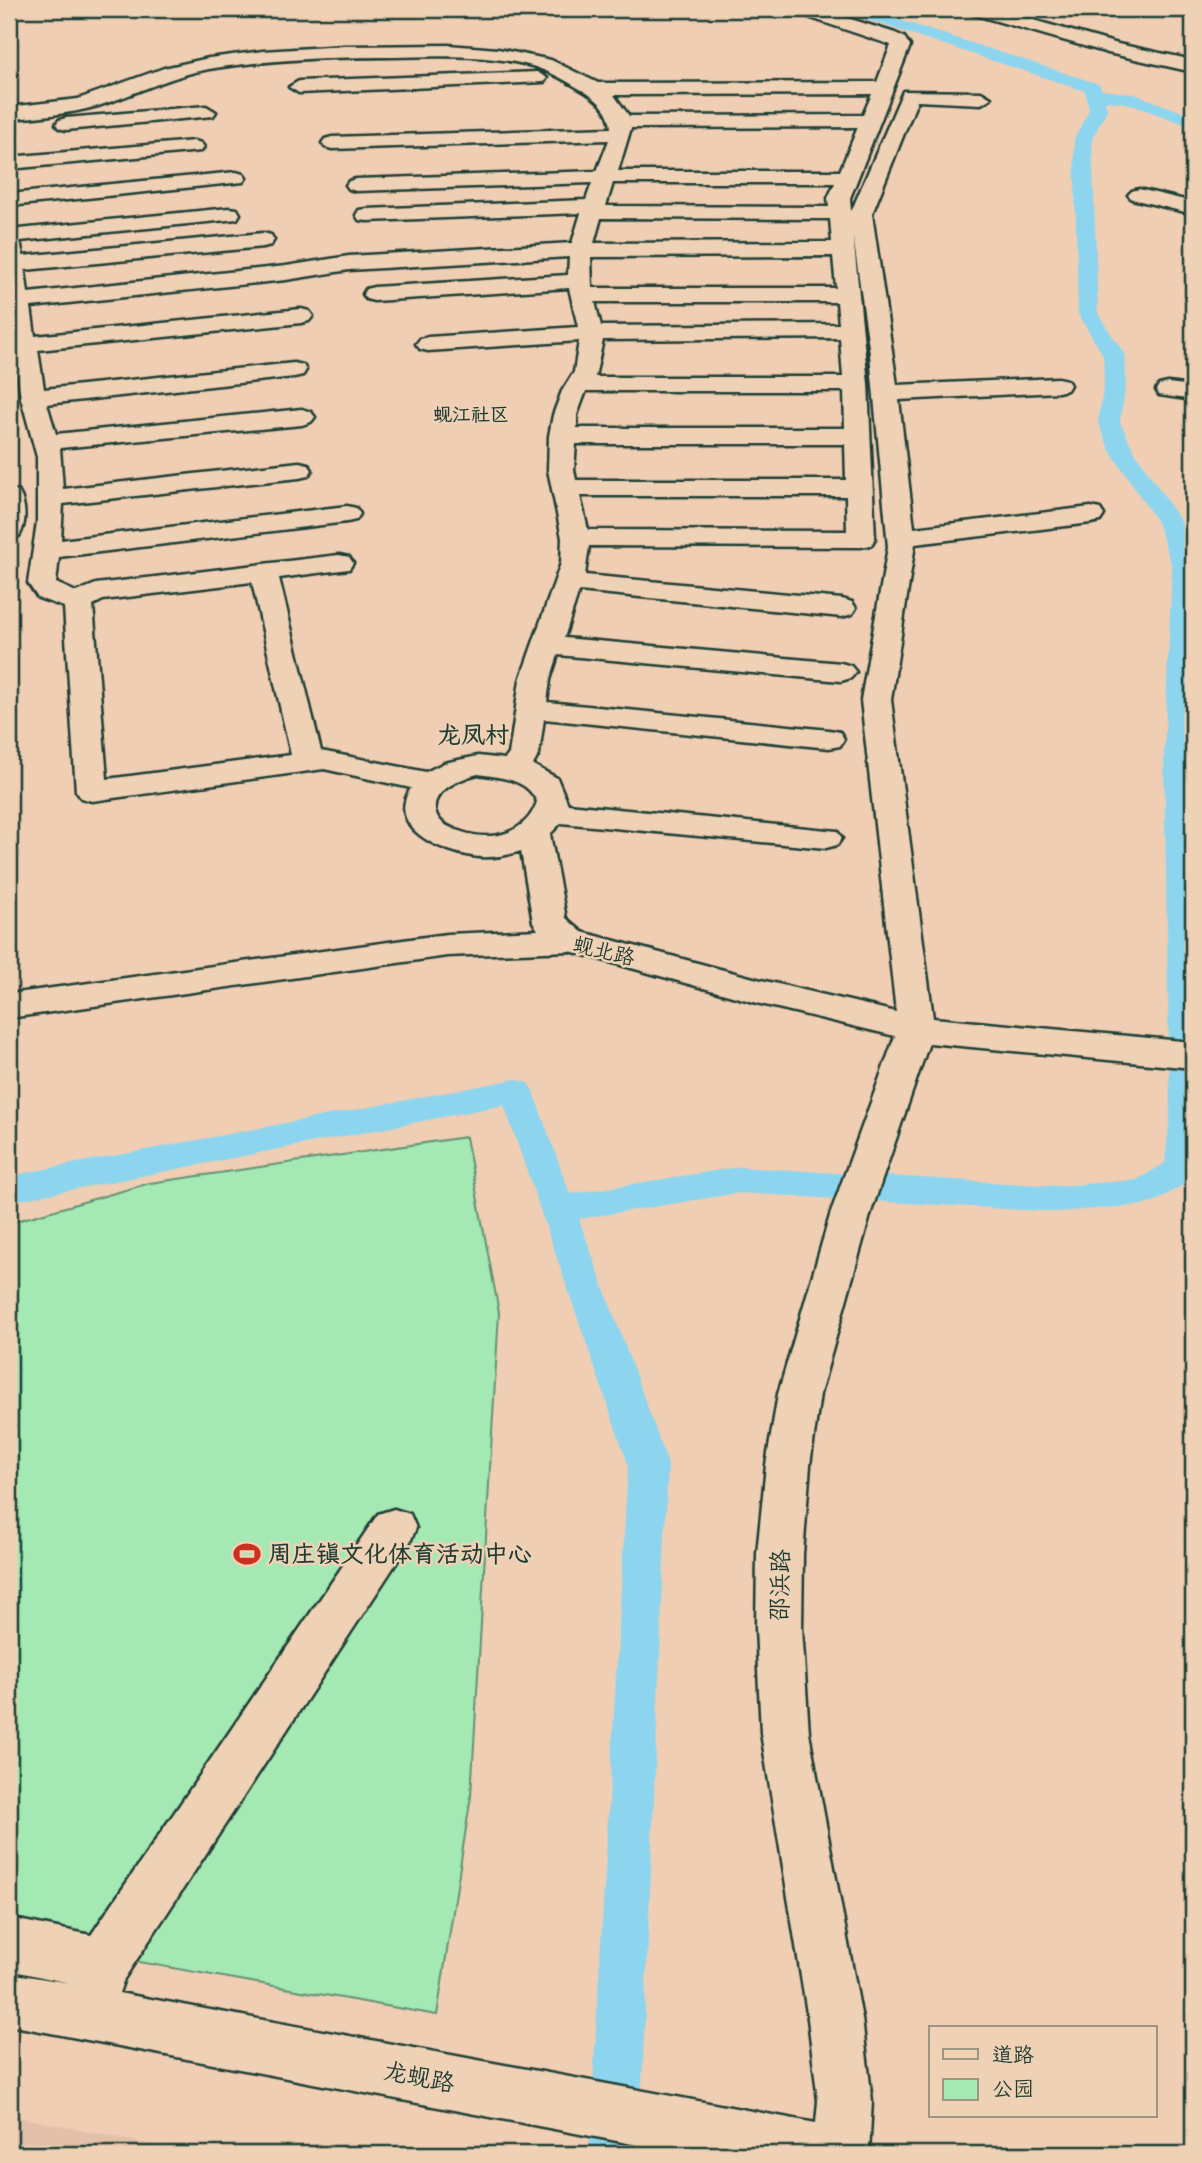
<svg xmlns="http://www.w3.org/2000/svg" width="1202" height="2163" viewBox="0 0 1202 2163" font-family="'Playpen Sans','LXGW WenKai TC',sans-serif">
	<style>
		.built { fill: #e3c0a9 }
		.green { fill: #a4e8b3; stroke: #629274; stroke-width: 2 }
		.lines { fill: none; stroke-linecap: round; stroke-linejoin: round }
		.canal { fill: #8dd5ee; fill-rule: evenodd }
		.minor-casing { stroke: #1f3d34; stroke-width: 5 }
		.minor { fill: #efd2b5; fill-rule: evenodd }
		.labels { text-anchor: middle; stroke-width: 5; stroke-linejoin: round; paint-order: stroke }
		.far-neighbourhood-label { font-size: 19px; font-weight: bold; fill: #1f3d34; stroke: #efd2b5 }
		.street-label { font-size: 21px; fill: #1f3d34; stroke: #efd2b5 }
		.quarter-label { font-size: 24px; font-weight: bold; fill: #1f3d34; stroke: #efd2b5 }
		.near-poi-label { font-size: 24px; font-weight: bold; fill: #1f3d34; stroke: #efd2b5; text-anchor: start }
		.near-street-label { font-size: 24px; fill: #1f3d34; stroke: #efd2b5 }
	</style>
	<rect width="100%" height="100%" fill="#f0ceb3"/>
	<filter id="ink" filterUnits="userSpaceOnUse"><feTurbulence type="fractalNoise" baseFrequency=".0143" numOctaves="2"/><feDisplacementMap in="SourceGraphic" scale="14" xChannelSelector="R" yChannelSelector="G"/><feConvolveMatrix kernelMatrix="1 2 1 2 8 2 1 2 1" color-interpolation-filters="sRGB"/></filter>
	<g filter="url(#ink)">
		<path class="built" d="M 9,2115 L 197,2154 L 9,2154 Z"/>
		<path class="green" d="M 466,1137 L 499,1312 L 471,1796 L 437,2015 L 9,1939 L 9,1223 L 150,1183 Z"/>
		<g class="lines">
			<path class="canal" d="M 842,9 L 865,9 L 1099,84 L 1102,90 L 1135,94 L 1193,116 L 1193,127 L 1126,103 L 1105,101 L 1107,110 L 1092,139 L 1098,314 L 1125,355 L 1126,384 L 1120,422 L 1133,449 L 1181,522 L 1193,555 L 1193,1179 L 1156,1201 L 1144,1205 L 1057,1212 L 739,1193 L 579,1219 L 668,1464 L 639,2154 L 589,2154 L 628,1464 L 504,1105 L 9,1202 L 9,1176 L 516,1079 L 528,1083 L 533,1091 L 570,1194 L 739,1167 L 1057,1186 L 1137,1180 L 1165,1163 L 1170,1117 L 1164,755 L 1172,566 L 1157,522 L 1109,449 L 1098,422 L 1104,384 L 1103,355 L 1078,314 L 1074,139 L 1089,110 L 1085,91 L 844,12 Z"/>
			<g class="minor-casing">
				<path id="minor" d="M 793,9 L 819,9 L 895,33 L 904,37 L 910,46 L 850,198 L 851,212 L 903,91 L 981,92 L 991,98 L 981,104 L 917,101 L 872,214 L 897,385 L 1058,378 L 1067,380 L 1070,385 L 1067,390 L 1058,392 L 899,400 L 914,528 L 1091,507 L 1100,509 L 1104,515 L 1100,521 L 1091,523 L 915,544 L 891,700 L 933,1018 L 1193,1042 L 1193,1068 L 929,1043 L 871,1212 L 820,1394 L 810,1465 L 803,1554 L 802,1628 L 809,1733 L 862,2019 L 872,2101 L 869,2154 L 685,2154 L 9,2025 L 9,1973 L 70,1983 L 9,1970 L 9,1918 L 91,1935 L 378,1514 L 394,1509 L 410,1514 L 416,1528 L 410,1542 L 124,1979 L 119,1993 L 816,2123 L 818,2101 L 808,2019 L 761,1733 L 756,1628 L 757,1554 L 766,1465 L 778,1394 L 831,1212 L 895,1036 L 761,1004 L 570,951 L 447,956 L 9,1018 L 9,994 L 447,934 L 538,930 L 533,922 L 521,851 C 506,856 487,859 472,856 C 440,851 385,828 411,788 L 324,769 L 92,801 L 81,798 L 76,791 L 64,607 L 38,598 L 28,583 L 37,522 L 37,457 L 21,398 L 9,315 L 9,230 L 229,208 L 237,209 L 240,214 L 237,219 L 20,241 L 23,256 L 263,233 L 271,235 L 274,240 L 271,245 L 263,247 L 25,270 L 28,293 L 286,266 L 349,256 L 572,243 L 581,213 L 367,221 L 359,220 L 356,215 L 359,210 L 367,209 L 586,200 L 592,183 L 356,191 L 349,189 L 346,185 L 349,181 L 356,179 L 597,171 L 609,140 L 332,149 L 325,147 L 322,143 L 325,139 L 332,137 L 611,128 C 610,109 596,98 580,89 C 565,80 549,71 532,66 C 488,54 440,56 395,57 C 333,57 271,59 209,69 C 170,76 136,94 98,106 C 69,114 39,117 9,119 L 9,107 L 78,99 L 164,68 L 209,58 L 263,51 L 344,46 L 448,45 L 498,49 L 551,60 L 598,83 L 877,82 L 891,45 L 796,13 ZM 872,94 L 863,115 L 629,116 L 614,95 ZM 858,127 L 840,171 L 618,171 L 631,128 ZM 613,183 L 835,183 L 828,198 L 829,207 L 606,206 ZM 601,218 L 830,219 L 832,242 L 594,243 ZM 853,235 L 870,354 L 888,547 L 861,700 L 896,1012 L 761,980 L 582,932 L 566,918 L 550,834 L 561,823 L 826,848 L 837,845 L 842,838 L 837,831 L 568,804 L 557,778 L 533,765 L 539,754 L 544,719 L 829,748 L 840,746 L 844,739 L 840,732 L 829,730 L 547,702 L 550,680 L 558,655 L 841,681 L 851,678 L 856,672 L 851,666 L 841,663 L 564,638 L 579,591 L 842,617 L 852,614 L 856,608 L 852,602 L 842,599 L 585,575 L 589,546 L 861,547 L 871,545 L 875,539 L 868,384 ZM 833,256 L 836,288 L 592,288 L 591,257 ZM 569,257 L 568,275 L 374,287 L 366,289 L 363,294 L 366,299 L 374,301 L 569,288 L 578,327 L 428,337 L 420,339 L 416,344 L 420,349 L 428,351 L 579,341 L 574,372 L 562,391 L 553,415 L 549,436 L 548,470 L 562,538 L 561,563 L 520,680 L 509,754 L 505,759 L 478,756 L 444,763 L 426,772 L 321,751 L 279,578 L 349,569 L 353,563 L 349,557 L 339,555 L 96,584 L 76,592 L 56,583 L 59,557 L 347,522 L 356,520 L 360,514 L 356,508 L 347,506 L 61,540 L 63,504 L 299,478 L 308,476 L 312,470 L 308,464 L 299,462 L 63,489 L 60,448 L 302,425 L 311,422 L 315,417 L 311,412 L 302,409 L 56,434 L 47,404 L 294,377 L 303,375 L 306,370 L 303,365 L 294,363 L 44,389 L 38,350 L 301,323 L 309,321 L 313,316 L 309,311 L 301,309 L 35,336 L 31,307 L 286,280 L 349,270 ZM 595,302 L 837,302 L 839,324 L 601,326 ZM 840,338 L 843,377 L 595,377 L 603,340 ZM 586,391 L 844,391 L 845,428 L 577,428 L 577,415 ZM 576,444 L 845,444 L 846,480 L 576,480 L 574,470 ZM 580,496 L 846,496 L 847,531 L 588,530 ZM 252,582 L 291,755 L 107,779 L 93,605 L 103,600 ZM 478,774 C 501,778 527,778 537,802 C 526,834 492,842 462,832 C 454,829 444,826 439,819 C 422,794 461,778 478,774 Z
					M 966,9 L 994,9 L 1118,44 L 1193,60 L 1193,72 L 1108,53 L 969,13 Z
					M 537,72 L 547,78 L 544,82 L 299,93 L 289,87 L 299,81 Z
					M 206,106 L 216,112 L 213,116 L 66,130 L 59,128 L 56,124 L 59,120 L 66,118 Z
					M 194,141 L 201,143 L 204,147 L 201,151 L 9,169 L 9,157 Z
					M 236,172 L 243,174 L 246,178 L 243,182 L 9,206 L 9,194 Z
					M 1139,189 L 1193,202 L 1193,214 L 1132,199 L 1128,195 L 1132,191 Z
					M 1168,383 L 1193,386 L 1193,400 L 1159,395 L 1156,390 L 1159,385 Z
					M 9,489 L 18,491 C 26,503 27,524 19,536 L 9,538 Z"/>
			</g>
			<use href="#minor" class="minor"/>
		</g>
	</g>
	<defs>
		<g id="stadium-bare" transform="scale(2.1)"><path d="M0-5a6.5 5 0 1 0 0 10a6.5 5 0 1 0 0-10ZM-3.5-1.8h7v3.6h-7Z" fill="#c8321e" stroke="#efd2b5" stroke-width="2.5" paint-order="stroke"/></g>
	</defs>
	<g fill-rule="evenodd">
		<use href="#stadium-bare" x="247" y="1554"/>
	</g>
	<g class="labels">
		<g class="far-neighbourhood-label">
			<text x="471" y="421">蚬江社区</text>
		</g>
		<g class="street-label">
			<text transform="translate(604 951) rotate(14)" y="7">蚬北路</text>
		</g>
		<g class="quarter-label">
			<text x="473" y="743">龙凤村</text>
		</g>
		<g class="near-poi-label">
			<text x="268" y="1562">周庄镇文化体育活动中心</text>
		</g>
		<g class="near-street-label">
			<text transform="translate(780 1585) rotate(-89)" y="8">邵浜路</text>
			<text transform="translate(419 2077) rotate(11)" y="8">龙蚬路</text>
		</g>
	</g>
	<rect width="1202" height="2163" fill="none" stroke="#efd2b5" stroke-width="35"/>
	<rect x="18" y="18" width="1167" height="2128" fill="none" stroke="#1f3d34" stroke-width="2.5" filter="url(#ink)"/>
	<rect x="929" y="2026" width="228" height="91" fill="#efd2b5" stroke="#9c9681" stroke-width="2"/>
	<rect x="943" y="2049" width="35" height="10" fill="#efd2b5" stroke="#9c9681" stroke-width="2"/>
	<text x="992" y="2062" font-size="21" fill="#1f3d34">道路</text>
	<rect x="943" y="2079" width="35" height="21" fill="#a4e8b3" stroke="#9c9681" stroke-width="2"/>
	<text x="992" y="2096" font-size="21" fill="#1f3d34">公园</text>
</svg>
